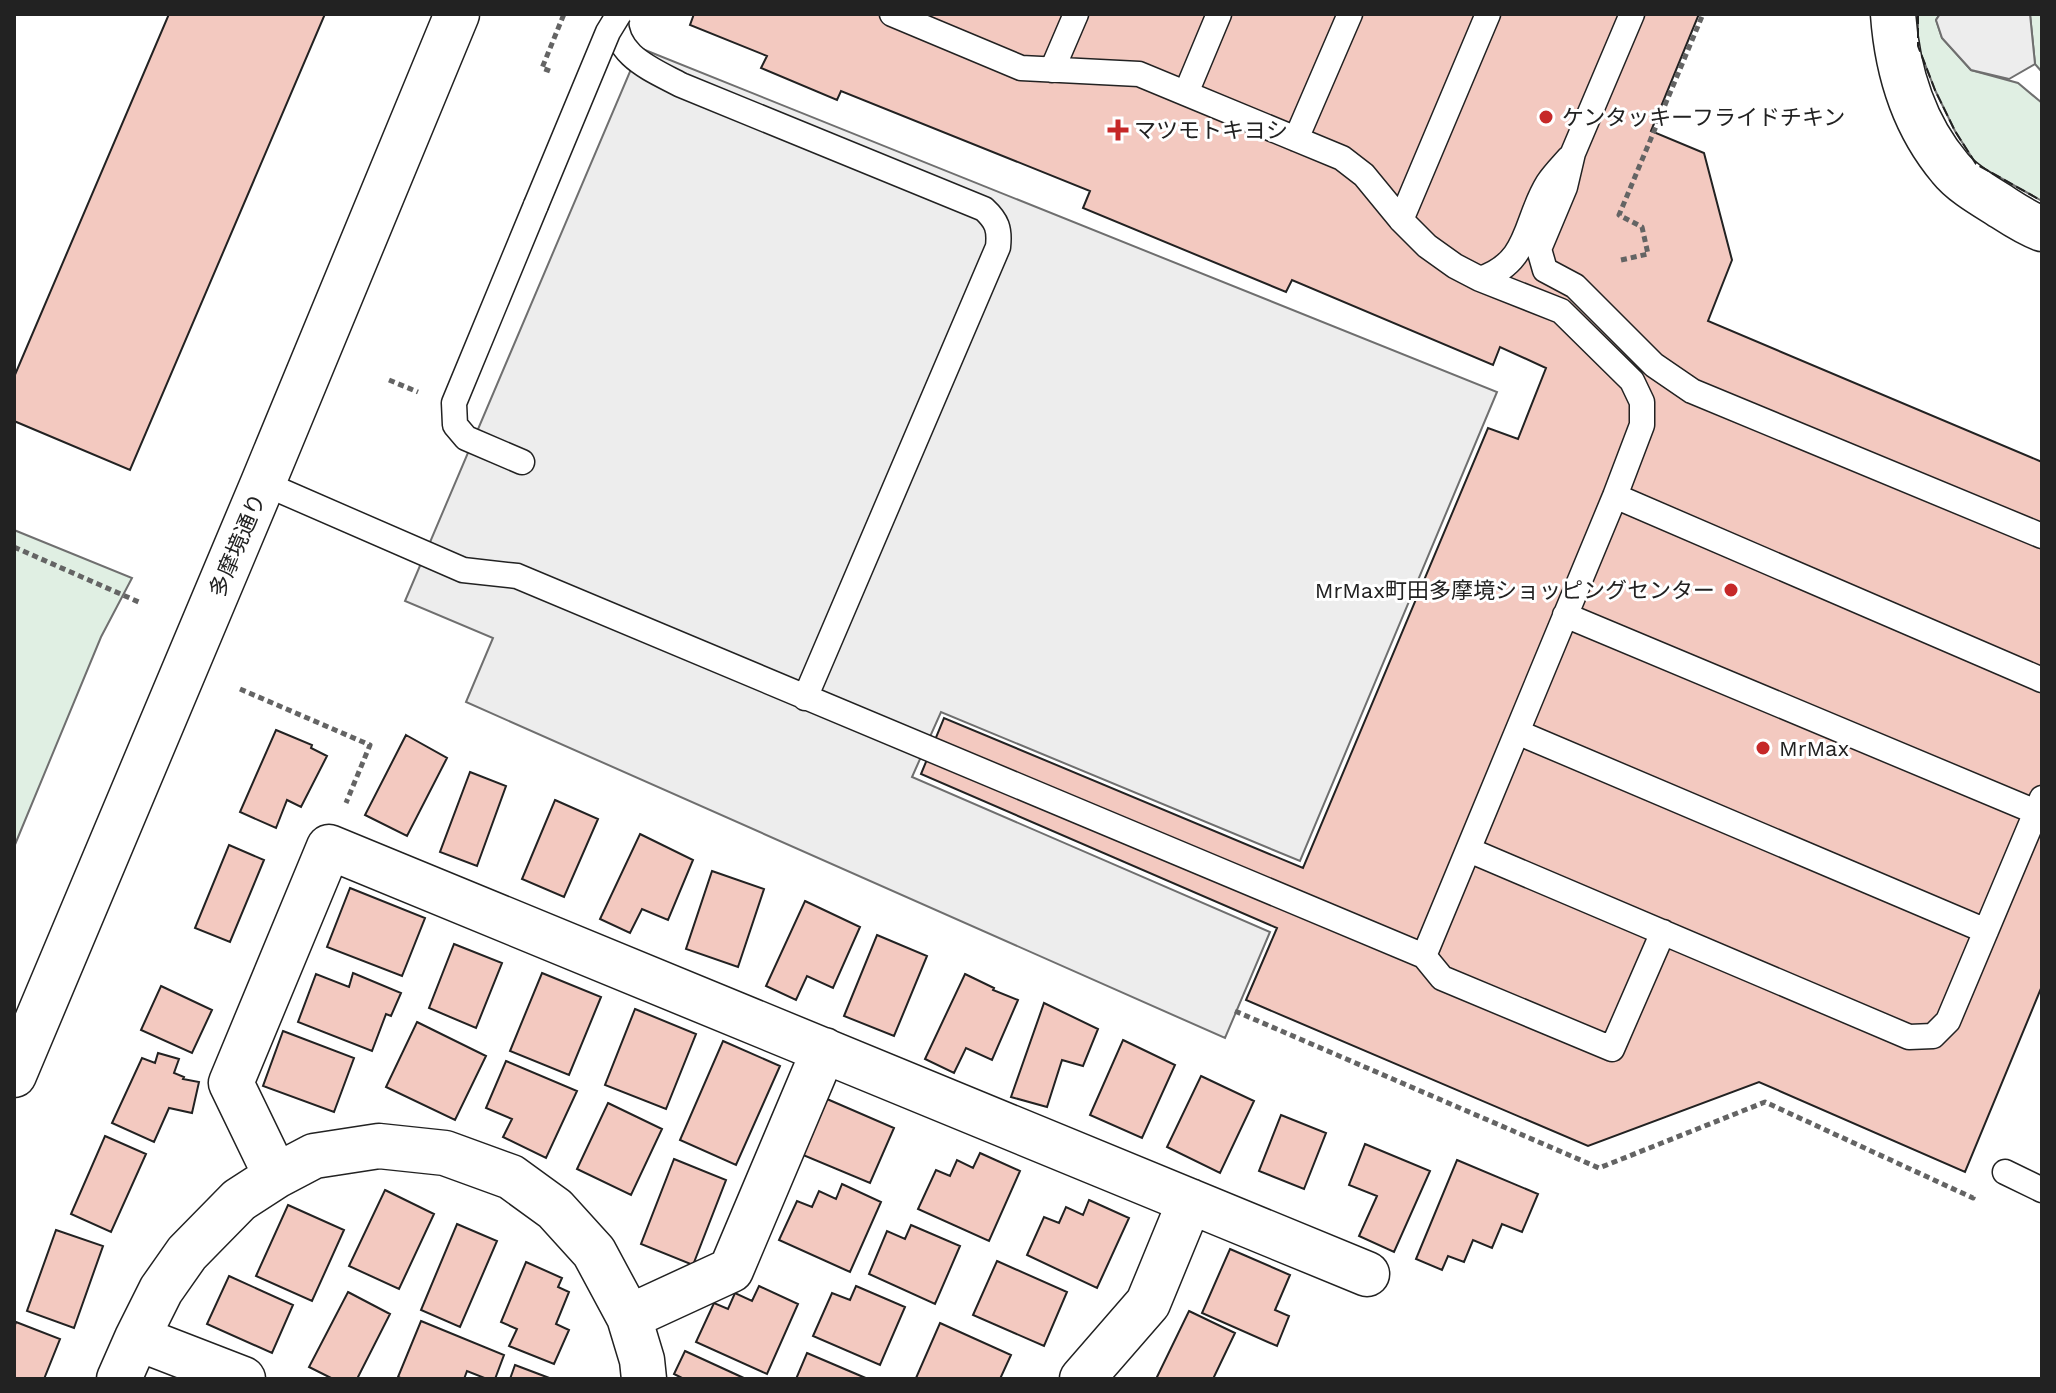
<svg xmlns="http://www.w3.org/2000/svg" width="2056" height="1393" viewBox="0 0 2056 1393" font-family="'Work Sans','Noto Sans JP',sans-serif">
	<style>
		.green { fill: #e0efe3; stroke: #6f6f6f; stroke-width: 2 }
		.parking { fill: #ededed; stroke: #6f6f6f; stroke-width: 2 }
		.building { fill: #f3c9c0; stroke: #222; stroke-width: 2 }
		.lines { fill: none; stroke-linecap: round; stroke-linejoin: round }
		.service-casing { stroke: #222; stroke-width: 27 }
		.minor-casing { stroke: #222; stroke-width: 47 }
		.tertiary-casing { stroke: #222; stroke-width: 47 }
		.path { stroke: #646464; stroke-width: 5; stroke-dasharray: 6 4; stroke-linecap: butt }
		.service { stroke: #fff; stroke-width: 24 }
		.minor { stroke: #fff; stroke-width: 44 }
		.tertiary { stroke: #fff; stroke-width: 44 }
		.service-bridge-casing { stroke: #222; stroke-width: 27; stroke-linecap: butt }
		.service-bridge { stroke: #fff; stroke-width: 24 }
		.fence { stroke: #222; stroke-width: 2; stroke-dasharray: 10 4; stroke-linecap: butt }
		.poi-dot { fill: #c62828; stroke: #fff; stroke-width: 3 }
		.labels { text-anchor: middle; stroke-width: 6; stroke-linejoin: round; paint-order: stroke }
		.poi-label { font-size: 22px; fill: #222; stroke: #fff; text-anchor: start }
		.street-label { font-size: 22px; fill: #222; stroke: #fff }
	</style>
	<rect width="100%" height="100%" fill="#fff"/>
	<path class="green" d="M 1918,14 L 1940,14 L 1936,20 L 1942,38 L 1971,70 L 2018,83 L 2042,103 L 2042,201 L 1976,164 L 1955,131 L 1935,90 L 1918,46 Z
		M 2030,14 L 2042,14 L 2042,72 L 2035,64 Z
		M 14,530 L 132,578 L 101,637 L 14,847 Z"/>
	<path class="parking" d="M 1940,14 L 2030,14 L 2035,64 L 2009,79 L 1971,70 L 1942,38 L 1936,20 Z
		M 640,48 L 1497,392 L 1300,861 L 941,712 L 912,777 L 1270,932 L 1225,1038 L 466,702 L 493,638 L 405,601 Z"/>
	<path class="building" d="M 169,14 L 325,14 L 130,470 L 14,421 L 14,377 Z
		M 694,14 L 1699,14 L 1651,131 L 1704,153 L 1732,260 L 1708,321 L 2042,462 L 2042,986 L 1965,1172 L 1759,1082 L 1588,1146 L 1246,1000 L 1277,928 L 921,774 L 944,718 L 1303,868 L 1488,428 L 1518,439 L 1546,368 L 1500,347 L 1493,365 L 1292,280 L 1286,292 L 1083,208 L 1090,191 L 841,91 L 837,100 L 761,68 L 767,56 L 690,25 Z
		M 276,730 L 312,745 L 311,748 L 327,756 L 301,807 L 287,800 L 276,828 L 240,812 Z
		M 406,735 L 447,758 L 407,836 L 365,815 Z
		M 470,772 L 506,786 L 477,866 L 440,852 Z
		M 555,800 L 598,819 L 564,897 L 522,879 Z
		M 640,834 L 693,860 L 668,920 L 642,909 L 630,933 L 600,919 Z
		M 229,845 L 264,860 L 230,942 L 195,928 Z
		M 712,871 L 764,889 L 738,967 L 686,949 Z
		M 350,888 L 425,918 L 402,976 L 327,947 Z
		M 805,901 L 860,927 L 833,988 L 807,976 L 796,1000 L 766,986 Z
		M 877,935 L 927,956 L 894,1036 L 844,1016 Z
		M 454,944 L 502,963 L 476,1028 L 429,1008 Z
		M 353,973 L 401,993 L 391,1016 L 386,1014 L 372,1051 L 298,1022 L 316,974 L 349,987 Z
		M 542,973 L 601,997 L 569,1075 L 510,1051 Z
		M 965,974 L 994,988 L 993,990 L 1018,1000 L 992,1060 L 966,1048 L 954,1073 L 925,1059 Z
		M 161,986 L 212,1010 L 192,1053 L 141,1030 Z
		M 1044,1003 L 1098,1029 L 1083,1066 L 1062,1060 L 1047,1107 L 1011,1097 Z
		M 635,1009 L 696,1034 L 666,1109 L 605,1085 Z
		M 417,1022 L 486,1056 L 455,1120 L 386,1087 Z
		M 283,1031 L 354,1058 L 334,1112 L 263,1086 Z
		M 1123,1040 L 1175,1065 L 1142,1138 L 1090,1115 Z
		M 723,1041 L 780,1066 L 736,1165 L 680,1140 Z
		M 158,1053 L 179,1059 L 174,1073 L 184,1077 L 183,1079 L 199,1082 L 192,1113 L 169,1108 L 154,1142 L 112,1123 L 142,1058 L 155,1063 Z
		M 506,1061 L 577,1091 L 546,1158 L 503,1137 L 512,1119 L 486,1108 Z
		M 1201,1076 L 1254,1101 L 1220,1173 L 1167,1147 Z
		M 827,1099 L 894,1128 L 870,1183 L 803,1155 Z
		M 608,1103 L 662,1129 L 631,1195 L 577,1169 Z
		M 1281,1115 L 1326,1133 L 1304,1189 L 1259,1171 Z
		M 105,1136 L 146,1154 L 111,1232 L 71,1214 Z
		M 1365,1144 L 1430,1171 L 1394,1252 L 1359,1236 L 1377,1196 L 1349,1185 Z
		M 980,1153 L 1020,1171 L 989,1241 L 918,1209 L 936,1170 L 950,1176 L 957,1160 L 973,1168 Z
		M 674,1159 L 726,1180 L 693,1265 L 641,1244 Z
		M 1457,1160 L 1538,1194 L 1522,1232 L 1502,1224 L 1492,1248 L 1473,1240 L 1464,1262 L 1448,1256 L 1442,1270 L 1416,1259 Z
		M 842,1184 L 881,1202 L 850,1272 L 779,1240 L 797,1201 L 812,1207 L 819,1191 L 836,1199 Z
		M 385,1190 L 434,1214 L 399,1289 L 349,1266 Z
		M 1089,1200 L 1129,1218 L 1097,1288 L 1027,1255 L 1044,1217 L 1059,1223 L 1066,1207 L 1083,1215 Z
		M 288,1205 L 344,1230 L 312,1301 L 256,1276 Z
		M 457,1224 L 497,1241 L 460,1327 L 421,1310 Z
		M 911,1225 L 960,1246 L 935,1304 L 869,1274 L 887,1231 L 905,1239 Z
		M 56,1230 L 103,1246 L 74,1328 L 27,1311 Z
		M 1230,1249 L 1290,1275 L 1275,1310 L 1289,1316 L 1277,1346 L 1202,1313 Z
		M 997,1261 L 1067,1292 L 1044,1346 L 973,1315 Z
		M 526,1262 L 562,1278 L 558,1287 L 569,1292 L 556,1324 L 569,1330 L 554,1364 L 509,1346 L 517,1329 L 501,1322 Z
		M 229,1276 L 293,1305 L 272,1353 L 207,1324 Z
		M 759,1286 L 798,1304 L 767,1374 L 696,1342 L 714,1303 L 728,1309 L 735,1293 L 752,1301 Z
		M 856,1286 L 905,1307 L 880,1365 L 813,1336 L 832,1293 L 850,1300 Z
		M 348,1292 L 390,1314 L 357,1379 L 333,1379 L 309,1367 Z
		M 1189,1311 L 1235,1333 L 1213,1379 L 1156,1379 Z
		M 421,1321 L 504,1355 L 495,1379 L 487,1379 L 467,1371 L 464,1379 L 403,1379 L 398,1377 Z
		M 16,1322 L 60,1339 L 44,1379 L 14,1379 L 14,1328 Z
		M 940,1323 L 1011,1355 L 1000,1379 L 916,1378 Z
		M 685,1351 L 746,1379 L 684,1379 L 674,1374 Z
		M 807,1353 L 868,1379 L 796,1379 Z
		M 515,1365 L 552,1379 L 510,1379 Z"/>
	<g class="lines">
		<g class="service-casing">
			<path id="service" d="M 616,14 C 612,55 651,69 681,85 L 984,209 C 997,221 1000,229 998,247 L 805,698
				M 892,14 L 1021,68 L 1139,74 L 1342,158 L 1364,175 L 1401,220 L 1427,246 L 1455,266 L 1480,279 L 1561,311 L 1632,381 L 1642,402 L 1642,425 L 1615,496 L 1424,956 L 1442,978 L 1612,1049 L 1663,932
				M 1632,14 L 1573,153 L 1565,187 L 1539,249 L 1545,270 L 1575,286 L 1654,365 L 1692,391 L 2042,536
				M 1052,70 L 1076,14
				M 1186,93 L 1219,14
				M 1296,139 L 1350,14
				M 1401,220 L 1488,14
				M 1480,279 C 1531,262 1524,221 1548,183 C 1554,174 1562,166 1569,158
				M 522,462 L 466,438 L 455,425 L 454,403 L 536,205
				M 263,483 L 463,570 L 517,576 L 1424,956
				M 1615,496 L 2042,680
				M 1565,615 L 2036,812
				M 1517,732 L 1986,931
				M 1469,850 L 1909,1037 L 1933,1036 L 1948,1021 L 2042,798
				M 2005,1172 L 2042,1190"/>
		</g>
		<g class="minor-casing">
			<path id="minor" d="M 1893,14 C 1897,70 1913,124 1950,168 C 1962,183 1983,195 1999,205 C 2013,214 2026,223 2042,229
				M 276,1176 L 231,1083 L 329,847 L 1367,1274
				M 629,1317 L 731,1270 L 824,1050
				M 137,1338 L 243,1379
				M 119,1379 L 137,1338 L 161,1290 L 187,1253 L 239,1200 L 276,1176 L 314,1156 L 379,1146 L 445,1153 L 511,1177 L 555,1209 L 594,1252 L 629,1317 L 642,1360 L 644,1379
				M 1082,1379 L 1148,1303 L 1190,1201"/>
		</g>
		<g class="tertiary-casing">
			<path id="tertiary" d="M 14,1075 L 263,483 L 457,14"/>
		</g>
		<path class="path" d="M 550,71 L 542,68 L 564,14
			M 1621,260 L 1648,254 L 1642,227 L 1619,215 L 1703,14
			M 389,380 L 418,392
			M 14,547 L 141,603
			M 240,689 L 370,745 L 346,803
			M 1235,1011 L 1599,1168 L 1765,1102 L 1973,1198 L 1974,1195"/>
		<use href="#service" class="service"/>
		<use href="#minor" class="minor"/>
		<use href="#tertiary" class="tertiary"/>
		<g class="service-bridge-casing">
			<path id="service-bridge" d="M 536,205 L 608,32 L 619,14"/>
		</g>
		<use href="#service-bridge" class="service-bridge"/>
		<path class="fence" d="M 1918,14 L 1918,46 L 1935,90 L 1955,131 L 1976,164 L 2042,201"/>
	</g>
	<g class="poi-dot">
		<circle cx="1546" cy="117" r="8"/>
		<path d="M1114 118h8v8h8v8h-8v8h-8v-8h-8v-8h8z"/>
		<circle cx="1731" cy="590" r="8"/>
		<circle cx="1763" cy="748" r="8"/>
	</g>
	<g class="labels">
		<g class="poi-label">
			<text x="1562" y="125">ケンタッキーフライドチキン</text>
			<text x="1134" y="138">マツモトキヨシ</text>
			<text x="1715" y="598" text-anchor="end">MrMax町田多摩境ショッピングセンター</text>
			<text x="1779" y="756">MrMax</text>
		</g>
		<g class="street-label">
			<text transform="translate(237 545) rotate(-67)" y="8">多摩境通り</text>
		</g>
	</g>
	<rect width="2056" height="1393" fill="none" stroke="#222222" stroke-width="32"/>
</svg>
